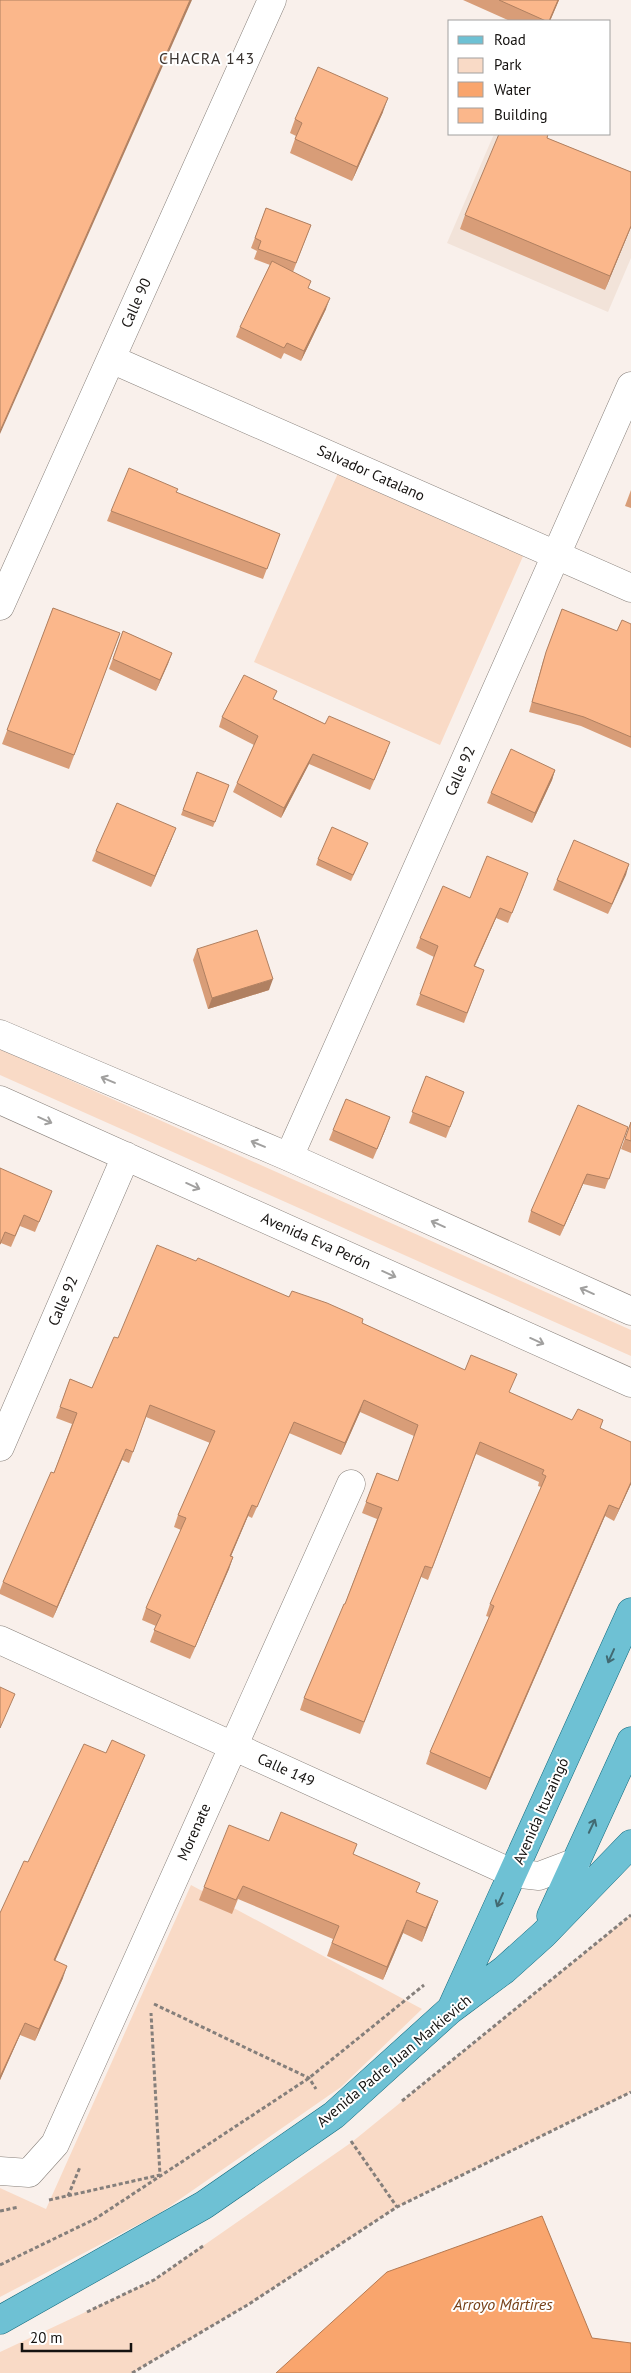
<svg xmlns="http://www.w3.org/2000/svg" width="631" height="2373" viewBox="0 0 631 2373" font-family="'PT Sans',sans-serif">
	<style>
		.built { fill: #f2e3d9 }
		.green { fill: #f9dac6 }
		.water { fill: #f9a56d; stroke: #b57951 }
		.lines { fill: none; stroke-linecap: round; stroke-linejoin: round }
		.minor-casing { stroke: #88807b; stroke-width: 29 }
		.major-casing { stroke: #10697d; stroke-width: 29 }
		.path { stroke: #857f7b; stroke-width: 3; stroke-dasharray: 4 2.5; stroke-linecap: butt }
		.minor { stroke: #fff; stroke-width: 28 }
		.major { stroke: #6ec1d4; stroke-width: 28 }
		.wall { fill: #d89d78 }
		.shaded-wall { fill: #b08061 }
		.building { fill: #fbb78b; stroke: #b08061 }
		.oneway { stroke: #a1a09f }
		.oneway2 { stroke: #426a72 }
		.labels { text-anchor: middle; stroke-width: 4; stroke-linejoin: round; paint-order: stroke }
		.street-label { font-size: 15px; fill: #151210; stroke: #fff }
		.neighbourhood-label { font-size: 16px; letter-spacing: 1px; fill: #3a3430; stroke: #fff }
		.water-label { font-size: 16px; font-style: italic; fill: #764018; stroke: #fff }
	</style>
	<rect width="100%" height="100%" fill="#f9f0eb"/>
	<path class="built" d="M 494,134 L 523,134 L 631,180 L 631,258 L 608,312 L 447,243 Z"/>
	<path class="green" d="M 339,471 L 524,554 L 440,745 L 254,662 Z
		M 0,1049 L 631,1330 L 631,1356 L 0,1075 Z
		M 191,1885 L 422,2009 L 341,2087 L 160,2213 L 0,2297 L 0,2188 L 46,2209 Z
		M 631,1915 L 631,2092 L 397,2207 L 249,2304 L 132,2373 L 0,2373 L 0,2352 L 154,2280 L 352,2142 Z"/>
	<path class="water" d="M 542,2216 L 592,2338 L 631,2343 L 631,2373 L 276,2373 L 387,2272 Z"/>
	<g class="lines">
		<g class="minor-casing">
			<path id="minor" d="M 111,359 L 631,588
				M 0,606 L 272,0
				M 0,1034 L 289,1157 L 631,1311
				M 0,1100 L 631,1383
				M 289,1157 L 631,386
				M 0,1447 L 126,1156
				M 0,1640 L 512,1873 L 539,1876 L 576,1862
				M 0,2171 L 29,2173 L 55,2144 L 351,1484"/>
		</g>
		<g class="major-casing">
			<path id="major" d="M 551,1916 L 631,1741
				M 452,2007 L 631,1612
				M 0,2320 L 204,2205 L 334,2115 L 450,2010 L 504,1970 L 544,1934 L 631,1844"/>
		</g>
		<path class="path" d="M 154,2004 L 309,2078 L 316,2089
			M 402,2101 L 631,1915
			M 351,2141 L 397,2207
			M 68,2196 L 80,2167
			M 49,2200 L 160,2175 L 151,2013
			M 0,2211 L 19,2207
			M 0,2265 L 95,2219 L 309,2078 L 424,1985
			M 87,2312 L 154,2280 L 203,2246
			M 132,2373 L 249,2304 L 397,2207 L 631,2092"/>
		<use href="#minor" class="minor"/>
		<use href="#major" class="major"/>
	</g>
	<path class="wall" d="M 463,0 L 559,0 L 550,21 L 510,21 Z
		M 383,112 L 352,181 L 290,153 L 296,136 L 290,133 L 295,119 Z
		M 547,138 L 631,172 L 631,227 L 605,290 L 460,229 L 465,215 Z
		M 266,208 L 311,225 L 293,272 L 326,309 L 301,361 L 284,353 L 281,359 L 236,337 L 240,327 L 270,265 L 254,259 L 257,251 L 251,248 Z
		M 631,490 L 631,508 L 625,506 Z
		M 176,492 L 280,534 L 263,579 L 107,521 L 111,511 Z
		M 53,608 L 120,633 L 69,769 L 2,744 Z
		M 562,609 L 617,631 L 631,624 L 631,748 L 581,726 L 529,712 L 543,661 Z
		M 123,631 L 172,653 L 156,691 L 109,669 Z
		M 274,699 L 325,724 L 387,751 L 370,790 L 309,764 L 281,818 L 233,792 L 237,783 L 254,745 L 219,727 L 222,717 Z
		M 555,770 L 552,780 L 532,823 L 487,803 L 491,793 Z
		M 197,772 L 229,785 L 213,827 L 181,815 Z
		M 172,838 L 151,887 L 92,861 L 96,851 Z
		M 368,843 L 351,881 L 316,865 L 318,859 Z
		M 629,864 L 608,914 L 553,890 L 557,880 Z
		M 524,884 L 508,923 L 496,918 L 475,966 L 484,970 L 464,1023 L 416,1005 L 434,957 L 416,948 L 420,938 L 470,898 Z
		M 197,949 L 269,990 L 208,1009 L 193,960 Z
		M 426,1076 L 464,1092 L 446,1138 L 409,1123 Z
		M 631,1122 L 631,1153 L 621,1149 Z
		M 628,1127 L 605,1189 L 583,1184 L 560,1236 L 528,1222 L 531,1211 Z
		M 386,1128 L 373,1159 L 329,1140 L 333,1130 Z
		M 0,1168 L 48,1201 L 35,1232 L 20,1226 L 11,1247 L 1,1243 L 0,1245 Z
		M 196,1261 L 289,1297 L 362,1323 L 510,1393 L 572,1420 L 603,1420 L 600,1428 L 631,1484 L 614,1521 L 605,1516 L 486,1790 L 426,1764 L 430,1752 L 489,1617 L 486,1616 L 490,1604 L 541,1487 L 538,1486 L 539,1482 L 476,1454 L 428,1580 L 421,1577 L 360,1734 L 300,1710 L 304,1698 L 345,1604 L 377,1519 L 362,1513 L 377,1473 L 398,1481 L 414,1436 L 360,1412 L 341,1455 L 289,1433 L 252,1518 L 248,1516 L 231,1556 L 233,1557 L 229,1569 L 190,1659 L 150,1642 L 156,1626 L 142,1620 L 146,1608 L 181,1530 L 174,1527 L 178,1515 L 210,1443 L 146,1417 L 129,1463 L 122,1460 L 53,1618 L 0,1594 L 0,1590 L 3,1582 L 54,1473 L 72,1424 L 56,1418 L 70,1379 L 92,1388 L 118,1338 Z
		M 106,1753 L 140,1767 L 55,1961 L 63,1978 L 35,2041 L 20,2035 L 0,2080 L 0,1913 L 28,1862 Z
		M 269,1841 L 353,1855 L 417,1892 L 433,1914 L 422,1942 L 403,1933 L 383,1980 L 327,1956 L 333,1939 L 238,1899 L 232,1914 L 199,1900 L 204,1887 Z"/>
	<path class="shaded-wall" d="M 190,0 L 192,0 L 0,434 L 0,431 Z
		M 558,0 L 559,0 L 550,21 L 549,21 Z
		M 388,98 L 383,112 L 352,181 L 357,167 Z
		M 631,226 L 631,227 L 605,290 L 610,276 Z
		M 330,298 L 326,309 L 301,361 L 304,351 Z
		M 172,653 L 168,664 L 156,691 L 160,680 Z
		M 313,754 L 309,764 L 281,818 L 284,808 Z
		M 555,770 L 552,780 L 532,823 L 535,813 Z
		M 176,828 L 172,838 L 151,887 L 155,876 Z
		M 629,864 L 626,875 L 608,914 L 612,904 Z
		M 500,908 L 496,918 L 470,976 L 474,966 Z
		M 273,979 L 269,990 L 208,1009 L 212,998 Z
		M 390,1117 L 386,1128 L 373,1159 L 377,1149 Z
		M 587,1174 L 583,1184 L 560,1236 L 564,1226 Z
		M 364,1400 L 360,1412 L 341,1455 L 345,1443 Z
		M 294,1422 L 289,1433 L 252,1518 L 257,1507 Z
		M 126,1449 L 122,1460 L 53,1618 L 57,1607 Z
		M 631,1482 L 631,1484 L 614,1521 L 619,1509 Z
		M 252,1505 L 248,1516 L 226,1568 L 230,1556 Z
		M 609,1505 L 605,1516 L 486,1790 L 490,1778 Z
		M 233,1557 L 229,1569 L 190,1659 L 195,1647 Z
		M 145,1755 L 140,1767 L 50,1972 L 54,1960 Z
		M 438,1901 L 433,1914 L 422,1942 L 426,1928 Z
		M 407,1920 L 403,1933 L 383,1980 L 387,1967 Z
		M 67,1966 L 63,1978 L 35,2041 L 39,2029 Z
		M 25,2023 L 20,2035 L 0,2080 L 0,2077 Z"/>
	<path class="building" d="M 0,0 L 190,0 L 0,431 Z
		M 499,0 L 558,0 L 549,21 L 546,21 Z
		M 318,67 L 388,98 L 357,167 L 295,139 L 302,123 L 295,119 Z
		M 499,134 L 548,134 L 547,138 L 631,172 L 631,226 L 610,276 L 465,215 Z
		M 266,208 L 311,225 L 296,263 L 258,249 L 261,241 L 255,238 Z
		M 272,261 L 311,281 L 308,288 L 330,298 L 304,351 L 287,343 L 284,348 L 240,327 Z
		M 129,468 L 178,489 L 176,492 L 280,534 L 267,569 L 111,511 Z
		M 53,608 L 120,633 L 74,755 L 7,730 Z
		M 562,609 L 617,631 L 622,620 L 631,624 L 631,737 L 584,717 L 532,702 L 546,652 Z
		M 123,631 L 172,653 L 160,680 L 113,659 Z
		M 244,675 L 277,691 L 273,699 L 325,724 L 329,716 L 390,742 L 374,780 L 313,754 L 284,808 L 237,783 L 258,736 L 222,717 Z
		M 511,749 L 555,770 L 535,813 L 491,793 Z
		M 197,772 L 229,785 L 215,822 L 183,810 Z
		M 117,803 L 176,828 L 155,876 L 96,851 Z
		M 332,827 L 368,843 L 353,875 L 318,859 Z
		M 574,840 L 629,864 L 612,904 L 557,880 Z
		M 487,856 L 528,873 L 512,913 L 500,908 L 474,966 L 484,970 L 467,1013 L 420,994 L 438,946 L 420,938 L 443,886 L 470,898 Z
		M 257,930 L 273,979 L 212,998 L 197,949 Z
		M 426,1076 L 464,1092 L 450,1127 L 412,1112 Z
		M 346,1099 L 390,1117 L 377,1149 L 333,1130 Z
		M 578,1105 L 628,1127 L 609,1179 L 587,1174 L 564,1226 L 531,1211 Z
		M 631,1122 L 631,1141 L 625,1139 Z
		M 0,1168 L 52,1191 L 39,1222 L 24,1215 L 15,1236 L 5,1232 L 0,1244 Z
		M 157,1245 L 196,1261 L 198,1258 L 289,1297 L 292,1291 L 327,1303 L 363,1319 L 362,1323 L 465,1370 L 471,1355 L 517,1374 L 509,1392 L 572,1420 L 578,1409 L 603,1420 L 600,1428 L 631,1442 L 631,1482 L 619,1509 L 609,1505 L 490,1778 L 430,1752 L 494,1606 L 490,1604 L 546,1476 L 542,1474 L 544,1470 L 480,1442 L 432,1568 L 425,1566 L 364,1722 L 304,1698 L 344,1604 L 345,1604 L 382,1508 L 366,1502 L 377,1473 L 398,1481 L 418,1425 L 364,1400 L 345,1443 L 294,1422 L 257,1507 L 252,1505 L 230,1556 L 233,1557 L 195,1647 L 154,1630 L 161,1615 L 146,1608 L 186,1518 L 178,1515 L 215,1431 L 150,1405 L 133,1452 L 126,1449 L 57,1607 L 3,1582 L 51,1472 L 54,1473 L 77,1413 L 60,1407 L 70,1379 L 92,1388 L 114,1337 L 118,1338 Z
		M 0,1687 L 15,1694 L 0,1728 Z
		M 112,1740 L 145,1755 L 54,1960 L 67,1966 L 39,2029 L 25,2023 L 0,2077 L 0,1913 L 24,1861 L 28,1862 L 84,1744 L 106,1753 Z
		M 281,1812 L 357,1844 L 353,1854 L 420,1883 L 416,1892 L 438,1901 L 426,1928 L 407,1920 L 387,1967 L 332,1943 L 339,1926 L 243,1886 L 236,1900 L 204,1887 L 229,1825 L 269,1841 Z"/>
	<defs><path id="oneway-shaft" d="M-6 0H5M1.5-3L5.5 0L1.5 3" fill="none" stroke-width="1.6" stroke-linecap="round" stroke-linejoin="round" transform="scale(1.25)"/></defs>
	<g class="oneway">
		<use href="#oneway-shaft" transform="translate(108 1080) rotate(-157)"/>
		<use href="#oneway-shaft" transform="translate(45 1120) rotate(24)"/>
		<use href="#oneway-shaft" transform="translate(258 1144) rotate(-157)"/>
		<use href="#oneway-shaft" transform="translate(193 1186) rotate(24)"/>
		<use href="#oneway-shaft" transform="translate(438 1224) rotate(-156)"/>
		<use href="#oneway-shaft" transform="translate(389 1274) rotate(24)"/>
		<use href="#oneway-shaft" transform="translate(587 1291) rotate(-156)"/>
		<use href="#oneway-shaft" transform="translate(537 1341) rotate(24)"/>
	</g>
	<g class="oneway2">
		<use href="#oneway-shaft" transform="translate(611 1656) rotate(114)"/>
		<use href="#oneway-shaft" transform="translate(592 1826) rotate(-65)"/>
		<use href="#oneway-shaft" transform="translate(500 1900) rotate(114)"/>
	</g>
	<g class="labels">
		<g class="street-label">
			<text transform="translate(136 303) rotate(-66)" y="5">Calle 90</text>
			<text transform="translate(371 473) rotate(24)" y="5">Salvador Catalano</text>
			<text transform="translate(460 771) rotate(-66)" y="5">Calle 92</text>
			<text transform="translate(316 1241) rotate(24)" y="5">Avenida Eva Perón</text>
			<text transform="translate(63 1301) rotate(-67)" y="5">Calle 92</text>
			<text transform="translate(286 1770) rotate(24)" y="5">Calle 149</text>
			<text transform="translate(541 1811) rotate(-66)" y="5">Avenida Ituzaingó</text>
			<text transform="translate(194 1832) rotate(-66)" y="5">Morenate</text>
			<text transform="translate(394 2061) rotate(-40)" y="5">Avenida Padre Juan Markievich</text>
		</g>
		<g class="neighbourhood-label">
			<text x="207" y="64">CHACRA 143</text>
		</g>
		<g class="water-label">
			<text x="503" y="2310">Arroyo Mártires</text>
		</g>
	</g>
	<rect x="448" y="20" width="162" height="115" fill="#ffffff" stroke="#a1a09f"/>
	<rect x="458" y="36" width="25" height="8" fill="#6ec1d4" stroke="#a1a09f"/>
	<text x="494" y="45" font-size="15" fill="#151210">Road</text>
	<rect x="458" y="58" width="25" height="15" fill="#f9dac6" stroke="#a1a09f"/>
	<text x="494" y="70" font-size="15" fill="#151210">Park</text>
	<rect x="458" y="82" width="25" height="15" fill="#f9a56d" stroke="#a1a09f"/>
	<text x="494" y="95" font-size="15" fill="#151210">Water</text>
	<rect x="458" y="108" width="25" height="15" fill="#fbb78b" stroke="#a1a09f"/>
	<text x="494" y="120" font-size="15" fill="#151210">Building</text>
	<path d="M22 2343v8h109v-8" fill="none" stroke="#151210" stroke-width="2.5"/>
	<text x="30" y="2343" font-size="15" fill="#151210" stroke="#ffffff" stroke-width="4" paint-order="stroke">20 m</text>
</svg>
